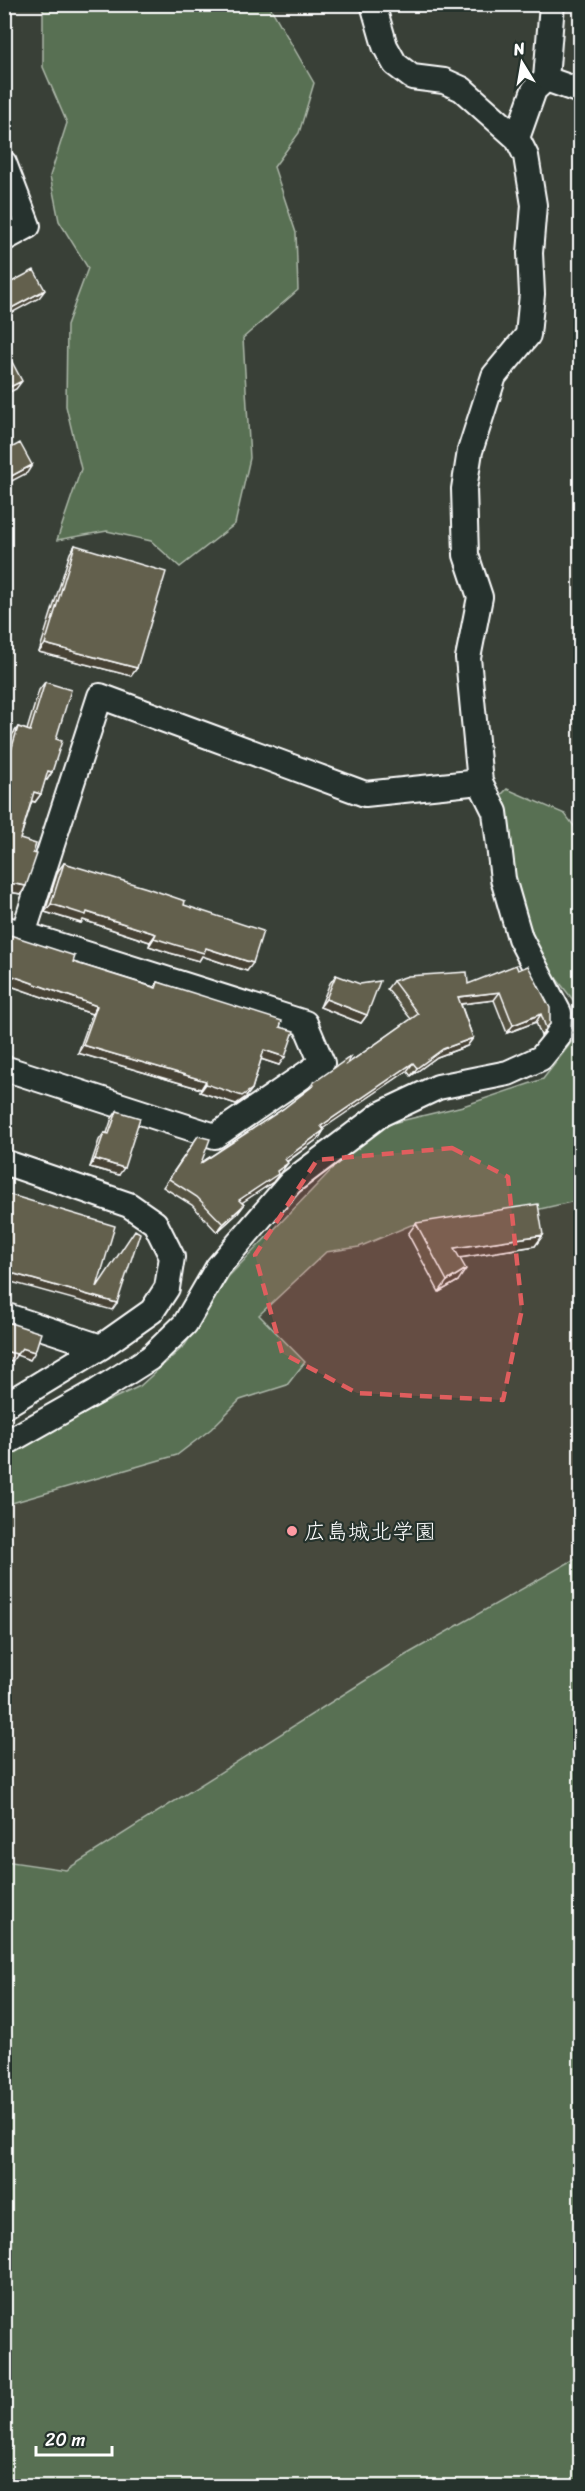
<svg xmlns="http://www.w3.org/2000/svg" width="585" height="2491" viewBox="0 0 585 2491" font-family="Sriracha,'Klee One',sans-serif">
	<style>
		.built { fill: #464a3e }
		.green { fill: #596f53; stroke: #acb7a9; stroke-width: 1.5 }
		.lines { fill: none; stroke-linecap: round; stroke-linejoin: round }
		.minor-casing { stroke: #fff; stroke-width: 28 }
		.minor { stroke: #26332d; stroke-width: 24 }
		.wall { fill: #565342; stroke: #fff; stroke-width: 1.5 }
		.shaded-wall { fill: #464336; stroke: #fff; stroke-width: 1.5 }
		.building { fill: #64604d; stroke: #fff; stroke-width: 1.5 }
		.marked { fill: #e05e5e; fill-opacity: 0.2; stroke: #e05e5e; stroke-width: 4.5; stroke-dasharray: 12 8; stroke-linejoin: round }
		.poi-dot { fill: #ff9aa2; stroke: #26332d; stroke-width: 2 }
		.labels { text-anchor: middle; stroke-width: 4.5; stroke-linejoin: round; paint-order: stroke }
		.poi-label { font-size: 22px; fill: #fff; stroke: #26332d; text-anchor: start }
	</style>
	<rect width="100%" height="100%" fill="#394037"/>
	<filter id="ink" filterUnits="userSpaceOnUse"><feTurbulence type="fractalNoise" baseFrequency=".0167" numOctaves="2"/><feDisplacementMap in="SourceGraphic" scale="12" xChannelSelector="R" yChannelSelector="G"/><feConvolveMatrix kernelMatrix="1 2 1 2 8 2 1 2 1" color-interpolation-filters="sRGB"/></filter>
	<g filter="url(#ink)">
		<path class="built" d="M 580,1200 L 580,1556 L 404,1656 L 66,1870 L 5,1861 L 4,1505 L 177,1455 L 211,1429 L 240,1400 L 287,1385 L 304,1362 L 259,1316 L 326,1251 L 359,1247 L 411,1225 L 496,1219 Z"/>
		<path class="green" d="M 43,5 L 269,5 L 314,83 L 299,133 L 274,167 L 296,233 L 298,290 L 243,338 L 250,458 L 235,524 L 180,567 L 151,541 L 107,531 L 57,540 L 81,469 L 66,406 L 67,325 L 88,268 L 59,221 L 50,176 L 67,123 L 43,67 Z
			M 507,789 L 565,814 L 580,834 L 580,871 L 575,894 L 580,915 L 580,1200 L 496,1219 L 411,1225 L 359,1247 L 326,1252 L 259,1315 L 305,1362 L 287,1385 L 240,1400 L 211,1429 L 177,1455 L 5,1505 L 5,1457 L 53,1427 L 140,1386 L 185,1345 L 228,1277 L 339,1162 L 388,1124 L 463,1106 L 543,1079 L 574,1039 L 580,1009 L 546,965 L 517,898 L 494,802 Z
			M 580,1556 L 580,2486 L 5,2486 L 5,1861 L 66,1870 L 404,1656 Z"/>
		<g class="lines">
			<g class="minor-casing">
				<path id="minor" d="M 546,79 L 580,91
					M 517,138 L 534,90 L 546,79 L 552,4
					M 4,163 L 28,226 L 4,239
					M 4,928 L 305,1023 L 322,1063 L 215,1136 L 4,1068
					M 23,934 L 100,696 L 365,794 L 480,782
					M 4,1162 L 129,1205 L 155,1223 L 172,1257 L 167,1288 L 152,1311 L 101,1347 L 4,1406
					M 4,1315 L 101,1347
					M 4,1444 L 96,1392 L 150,1358 L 185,1324 L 218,1267 L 291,1182 L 381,1114 L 438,1087 L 508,1073 L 541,1058 L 558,1037 L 559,1013 L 520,938 L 503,879 L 495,812 L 480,782 L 468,658 L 480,597 L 466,555 L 464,489 L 470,451 L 494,376 L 528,335 L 532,294 L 530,253 L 534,205 L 526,156 L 517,138 L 462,89 L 444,81 L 412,77 L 395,64 L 385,46 L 373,4"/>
			</g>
			<use href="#minor" class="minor"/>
		</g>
		<path class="wall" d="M 75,545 L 137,668 L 131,676 L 39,652 L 70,553 Z
			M 45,682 L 56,739 L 52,772 L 47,780 L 45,779 L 41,794 L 35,802 L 32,801 L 20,839 L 21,894 L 4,891 L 4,761 L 12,735 L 18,727 L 27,730 L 39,690 Z
			M 64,863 L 184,905 L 247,971 L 202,956 L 199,961 L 170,953 L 149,946 L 150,942 L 83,920 L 81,923 L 45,912 L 58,871 Z
			M 4,933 L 73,962 L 154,987 L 158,982 L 280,1027 L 279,1065 L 261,1059 L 252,1089 L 246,1097 L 236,1104 L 200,1092 L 201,1089 L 78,1053 L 92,1014 L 5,984 L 4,984 Z
			M 518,970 L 550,1024 L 541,1036 L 536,1022 L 507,1033 L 494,1000 L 461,1004 L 473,1038 L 467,1046 L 437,1057 L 411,1076 L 407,1071 L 323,1128 L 324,1130 L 319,1138 L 287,1162 L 282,1171 L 278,1174 L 273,1182 L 242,1202 L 244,1205 L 238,1213 L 217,1232 L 192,1205 L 163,1187 L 198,1136 L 201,1163 L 283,1109 L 307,1090 L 313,1083 L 347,1064 L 411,1019 L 387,989 L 393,981 L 468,984 Z
			M 336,975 L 367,1015 L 361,1023 L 320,1007 L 330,983 Z
			M 117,1111 L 119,1175 L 90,1167 L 99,1140 L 104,1133 L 107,1133 L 112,1118 Z
			M 416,1223 L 543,1235 L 535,1246 L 459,1258 L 458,1281 L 439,1292 L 408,1234 Z"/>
		<path class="shaded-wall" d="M 45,290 L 39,298 L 4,317 L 4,312 Z
			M 22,381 L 16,389 L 4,395 L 4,390 Z
			M 32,465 L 27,473 L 4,485 L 4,480 Z
			M 45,644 L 137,668 L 131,676 L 39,652 Z
			M 48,771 L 52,772 L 47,780 L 42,779 Z
			M 34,792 L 41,794 L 35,802 L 29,800 Z
			M 4,882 L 26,886 L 21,894 L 4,891 Z
			M 51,904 L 87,912 L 156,934 L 150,942 L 83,920 L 81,923 L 45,912 Z
			M 154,938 L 206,948 L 253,963 L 247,971 L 202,956 L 199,961 L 170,953 L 149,946 Z
			M 10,975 L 97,1006 L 92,1014 L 5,984 L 4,984 L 4,976 Z
			M 500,992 L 494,1000 L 452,1005 L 458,997 Z
			M 326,999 L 367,1015 L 361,1023 L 320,1007 Z
			M 541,1014 L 536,1022 L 507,1033 L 513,1025 Z
			M 473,1038 L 467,1046 L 437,1057 L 411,1076 L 417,1068 L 443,1049 Z
			M 83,1045 L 206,1081 L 201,1089 L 78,1053 Z
			M 264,1050 L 285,1057 L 279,1065 L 258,1058 Z
			M 413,1063 L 407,1071 L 315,1134 L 321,1126 Z
			M 206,1084 L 252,1089 L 246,1097 L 236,1104 L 200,1092 Z
			M 324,1130 L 319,1138 L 279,1167 L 285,1159 Z
			M 95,1159 L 124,1168 L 119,1175 L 90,1167 Z
			M 288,1163 L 273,1182 L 234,1208 L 239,1200 Z
			M 244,1205 L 238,1213 L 217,1232 L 223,1224 Z
			M 543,1235 L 535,1246 L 446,1260 L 454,1248 Z
			M 466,1269 L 458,1281 L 439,1292 L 447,1281 Z
			M 4,1271 L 117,1303 L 112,1310 L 4,1280 Z
			M 22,1348 L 35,1352 L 30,1360 L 16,1355 Z
			M 4,1351 L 17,1354 L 12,1362 L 4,1360 Z"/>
		<path class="building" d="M 34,270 L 45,290 L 4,312 L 4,286 Z
			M 11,360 L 22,381 L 4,390 L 4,364 Z
			M 20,443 L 32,465 L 4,480 L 4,452 Z
			M 75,545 L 166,572 L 137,668 L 45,644 Z
			M 45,682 L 71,690 L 56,739 L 62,741 L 52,772 L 48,771 L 41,794 L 34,792 L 20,839 L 36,844 L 33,853 L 37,854 L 26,886 L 4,882 L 4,763 L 7,764 L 18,727 L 30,731 Z
			M 64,863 L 147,888 L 185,901 L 184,905 L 263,931 L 253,963 L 206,948 L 204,953 L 176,945 L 154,938 L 156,934 L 87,912 L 86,915 L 51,904 Z
			M 4,933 L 75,956 L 73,962 L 156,988 L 158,982 L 282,1021 L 280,1027 L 294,1031 L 285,1057 L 264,1050 L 252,1089 L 242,1096 L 206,1084 L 206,1081 L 83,1045 L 97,1006 L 10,975 L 9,978 L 4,976 Z
			M 516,965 L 518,970 L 528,966 L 550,1008 L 550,1024 L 546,1028 L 541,1014 L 513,1025 L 500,992 L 458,997 L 473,1038 L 443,1049 L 417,1068 L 413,1063 L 321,1126 L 324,1130 L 285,1159 L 288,1163 L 277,1171 L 278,1174 L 239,1200 L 244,1205 L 223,1224 L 197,1197 L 169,1179 L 198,1136 L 210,1139 L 201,1163 L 283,1109 L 314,1085 L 313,1083 L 350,1057 L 347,1064 L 418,1014 L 393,981 L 408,976 L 467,972 L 468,984 Z
			M 336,975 L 360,984 L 380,981 L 367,1015 L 326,999 Z
			M 117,1111 L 140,1118 L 124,1168 L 95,1159 L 104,1133 L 109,1134 Z
			M 4,1193 L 115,1226 L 97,1287 L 135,1230 L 140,1233 L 117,1303 L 4,1271 Z
			M 538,1204 L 543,1235 L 454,1248 L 466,1269 L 447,1281 L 416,1223 Z
			M 4,1321 L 41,1333 L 35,1352 L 22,1348 L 17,1354 L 4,1351 Z"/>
	</g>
	<path class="marked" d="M 452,1148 L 508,1177 L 522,1309 L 503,1400 L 357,1393 L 282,1353 L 255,1255 L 317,1160 Z"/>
	<circle class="poi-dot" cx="292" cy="1531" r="6"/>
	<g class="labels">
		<g class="poi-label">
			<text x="304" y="1539">広島城北学園</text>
		</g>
	</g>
	<rect width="585" height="2491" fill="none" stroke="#26332d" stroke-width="24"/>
	<rect x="12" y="12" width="561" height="2467" fill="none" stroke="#fff" stroke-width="2" filter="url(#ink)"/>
	<g transform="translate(522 63) rotate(349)" stroke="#26332d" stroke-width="4.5" paint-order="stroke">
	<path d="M0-4.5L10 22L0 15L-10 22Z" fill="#ffffff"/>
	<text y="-9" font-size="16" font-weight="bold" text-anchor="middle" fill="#ffffff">N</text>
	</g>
	<path d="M36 2446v9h76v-9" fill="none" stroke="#ffffff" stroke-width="3"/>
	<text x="45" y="2446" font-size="18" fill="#ffffff" stroke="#26332d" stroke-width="4.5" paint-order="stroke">20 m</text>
</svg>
